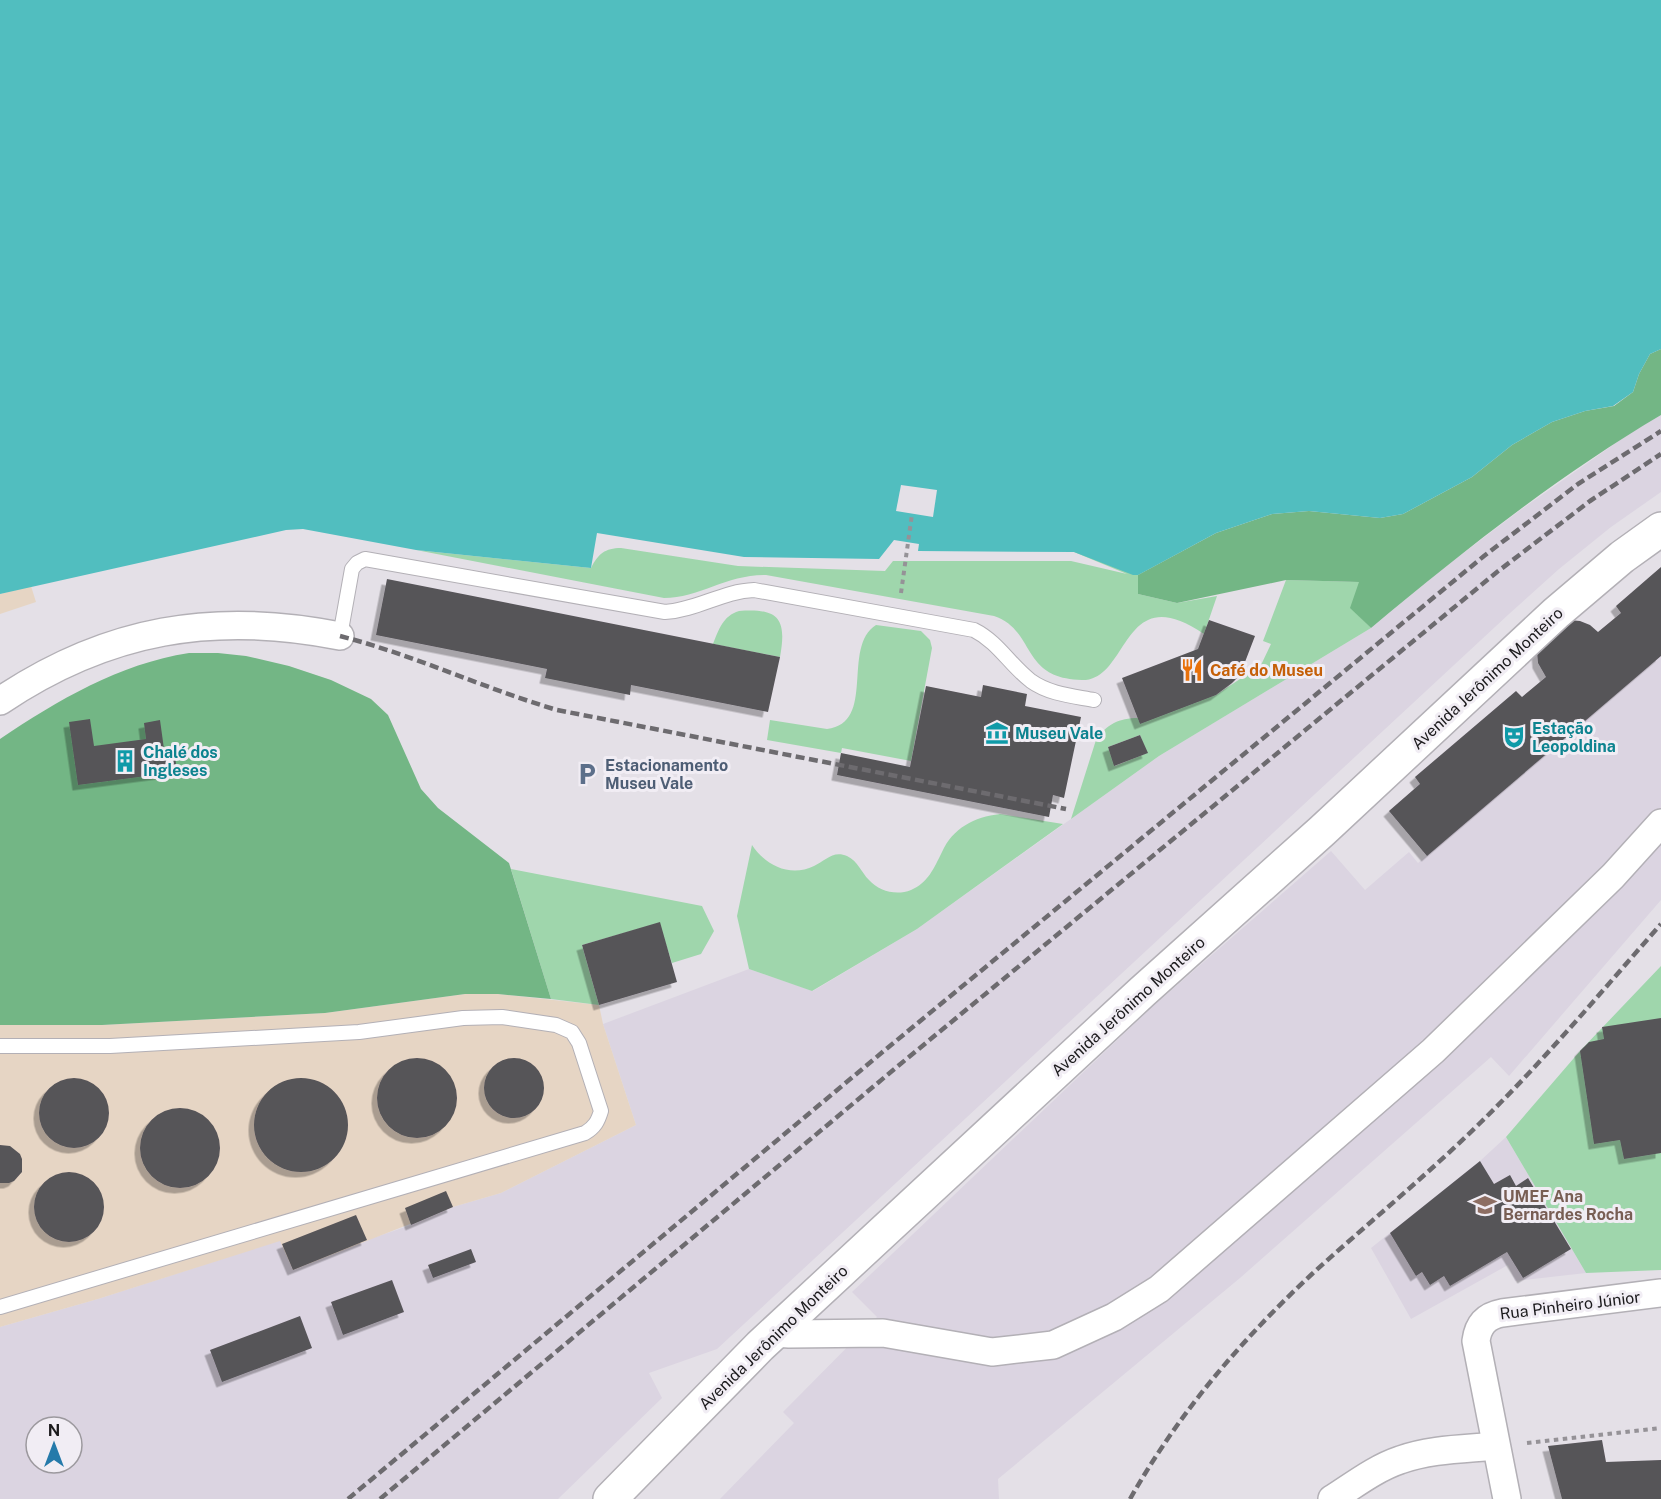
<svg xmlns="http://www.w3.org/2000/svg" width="1661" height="1499" viewBox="0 0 1661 1499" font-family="'Public Sans',sans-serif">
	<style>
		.built { fill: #dbd4e1; fill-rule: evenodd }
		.industrial { fill: #e6d5c4 }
		.green { fill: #9fd6ac; fill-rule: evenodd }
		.forest { fill: #73b685 }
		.water { fill: #51bebf }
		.pier { fill: #e4e0e7 }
		.building { fill: #575459; filter: url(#shadow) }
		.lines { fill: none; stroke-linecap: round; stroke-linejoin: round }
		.lane-casing { stroke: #b3b0b6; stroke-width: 16 }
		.street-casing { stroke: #b3b0b6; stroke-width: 30 }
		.secondary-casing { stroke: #b3b0b6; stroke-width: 36 }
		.path { stroke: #959297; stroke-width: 4; stroke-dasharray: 4.5 4.5; stroke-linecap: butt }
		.lane { stroke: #fff; stroke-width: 14 }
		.street { stroke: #fff; stroke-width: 27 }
		.secondary { stroke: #fff; stroke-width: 33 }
		.rail { stroke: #6d6b6f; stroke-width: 4.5; stroke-dasharray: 9 4.5; stroke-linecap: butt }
		.labels { text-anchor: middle; stroke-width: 6; stroke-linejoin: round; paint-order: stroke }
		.food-label { font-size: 16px; font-weight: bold; fill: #c56008; stroke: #f1edf4; text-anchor: start }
		.street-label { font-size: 16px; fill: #1c1b1d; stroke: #f1edf4 }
		.culture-label { font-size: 16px; font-weight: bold; fill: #0d838f; stroke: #f1edf4; text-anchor: start }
		.service-label { font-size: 16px; font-weight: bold; fill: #4e5e75; stroke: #f1edf4; text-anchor: start }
		.education-label { font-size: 16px; font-weight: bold; fill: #785e54; stroke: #f1edf4; text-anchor: start }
	</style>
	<defs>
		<filter id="shadow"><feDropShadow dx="-5.5" dy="5.5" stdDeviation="0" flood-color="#0004"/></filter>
	</defs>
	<rect width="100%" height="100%" fill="#e4e0e7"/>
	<path class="built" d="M 1661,415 L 1661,492 L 1611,527 L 1559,569 L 1509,614 L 717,1349 L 649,1373 L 662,1398 L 558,1499 L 0,1499 L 0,1327 L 98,1299 L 281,1240 L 367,1240 L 411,1225 L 453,1207 L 501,1193 L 636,1125 L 603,1024 L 749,969 L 813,991 L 917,929 L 1159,756 L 1371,628 L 1437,573 L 1519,511 L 1633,431 ZM 36,1427 L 72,1427 L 72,1463 L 36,1463 Z
		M 1661,656 L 1661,900 L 1509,1076 L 1491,1057 L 1240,1278 L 998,1479 L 999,1499 L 720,1499 L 794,1423 L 783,1412 L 877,1317 L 852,1292 L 1151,1008 L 1331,851 L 1365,890 L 1409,852 L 1418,863 Z
		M 1506,1137 L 1586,1273 L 1515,1281 L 1508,1265 L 1411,1319 L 1371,1248 L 1480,1161 Z"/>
	<path class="industrial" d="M 31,586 L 36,602 L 0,614 L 0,594 Z
		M 465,994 L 498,994 L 599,1005 L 603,1024 L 636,1125 L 501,1193 L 453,1207 L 293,1270 L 280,1241 L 98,1299 L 0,1327 L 0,1025 L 102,1025 L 325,1013 Z"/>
	<path class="green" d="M 1193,545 L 1138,575 L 1138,594 L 1177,603 L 1217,596 L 1204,634 C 1121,577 1130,681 1082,680 C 1020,679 1036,630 994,616 L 766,575 C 728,574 699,598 664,598 L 416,550 L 591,568 C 598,554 605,548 621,548 L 738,566 L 885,571 L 893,561 L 1071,561 L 1127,574 L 1074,552 Z
		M 1286,580 L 1360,582 L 1351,608 L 1371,628 L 1159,756 L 1071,819 L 1096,740 C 1107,724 1119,718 1138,718 L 1216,695 L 1261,665 L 1271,644 L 1263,641 ZM 1140,735 L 1147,753 L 1115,766 L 1108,747 Z
		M 739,611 C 779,608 787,619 780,657 L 713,644 C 719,629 723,616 739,611 Z
		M 876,625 L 921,631 L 930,640 L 932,648 L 911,761 L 842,748 L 841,753 L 767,740 L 770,720 L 827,729 C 877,723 841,647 876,625 Z
		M 1000,814 L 1063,824 L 917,929 L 812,991 L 749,969 L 737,916 L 752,845 C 765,865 790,878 814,866 C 825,861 833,850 847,856 C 858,861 861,872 869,880 C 879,891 896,896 911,890 C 928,883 934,868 942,852 C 953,828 974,817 1000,814 Z
		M 511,869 L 702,906 L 714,931 L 701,954 L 672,963 L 659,923 L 582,945 L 599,1005 L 551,999 Z
		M 1661,966 L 1661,1270 L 1586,1273 L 1506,1137 L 1580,1051 Z"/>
	<path class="forest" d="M 1661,349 L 1661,415 C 1558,476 1463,551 1371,628 L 1350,608 L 1359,582 L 1286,580 L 1177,603 L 1138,594 L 1138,575 L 1216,533 L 1272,514 L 1309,511 L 1380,518 L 1403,514 L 1472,477 L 1512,445 L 1552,422 L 1585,411 L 1614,406 L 1633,392 L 1639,374 L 1650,354 Z
		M 189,653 L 218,653 L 246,656 L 289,666 L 331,680 L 371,699 L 388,715 L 421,789 L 438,808 L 509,863 L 551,999 L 498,994 L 465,994 L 325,1013 L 102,1025 L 0,1025 L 0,739 C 58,700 119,664 189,653 Z"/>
	<path class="water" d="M 0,0 L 1661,0 L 1661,349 L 1650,354 L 1639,374 L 1633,392 L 1613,406 L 1585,411 L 1552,422 L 1512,445 L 1472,477 L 1403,514 L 1380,518 L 1309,511 L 1272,514 L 1216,533 L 1138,575 L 1133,575 L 1074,552 L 918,551 L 919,544 L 894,540 L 879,559 L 744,557 L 597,533 L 591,568 L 416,550 L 303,529 L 286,530 L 0,594 Z"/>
	<path class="pier" d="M 901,485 L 937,490 L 933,517 L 896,511 Z"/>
	<path class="building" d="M 1661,567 L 1661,656 L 1427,856 L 1389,811 L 1420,784 L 1415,777 L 1516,691 L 1522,697 L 1546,677 L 1538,663 L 1537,651 L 1569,620 L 1580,621 L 1590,625 L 1598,632 L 1621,613 L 1616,606 Z
		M 387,579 L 780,657 L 768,712 L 631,685 L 630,695 L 545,678 L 547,669 L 376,635 Z
		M 1209,620 L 1255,636 L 1240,675 L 1232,683 L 1216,695 L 1140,724 L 1122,678 L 1198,649 Z
		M 983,685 L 1027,694 L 1025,706 L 1081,717 L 1064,798 L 1053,795 L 1049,817 L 837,775 L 841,753 L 910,767 L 926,686 L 981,697 Z
		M 90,719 L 94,746 L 146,739 L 144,723 L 160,720 L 164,749 L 174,748 L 177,772 L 78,785 L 69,722 Z
		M 1140,735 L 1148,753 L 1114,766 L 1108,747 Z
		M 660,922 L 677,982 L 599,1005 L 582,945 Z
		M 1661,1018 L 1661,1153 L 1624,1159 L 1620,1140 L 1594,1144 L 1580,1051 L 1589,1042 L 1604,1039 L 1602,1027 Z
		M377 1098a40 40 0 1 1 80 0a40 40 0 1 1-80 0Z
		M484 1088a30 30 0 1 1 60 0a30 30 0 1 1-60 0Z
		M254 1125a47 47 0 1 1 94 0a47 47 0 1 1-94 0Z
		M39 1113a35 35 0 1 1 70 0a35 35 0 1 1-70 0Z
		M140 1148a40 40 0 1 1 80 0a40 40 0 1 1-80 0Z
		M 0,1145 L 10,1146 L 20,1154 L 22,1159 L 22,1172 L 14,1181 L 9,1183 L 0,1183 Z
		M 1480,1161 L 1494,1184 L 1510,1175 L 1516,1186 L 1528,1178 L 1571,1249 L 1523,1278 L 1507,1252 L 1450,1286 L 1444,1276 L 1430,1285 L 1422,1272 L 1416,1276 L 1390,1233 Z
		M34 1207a35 35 0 1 1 70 0a35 35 0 1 1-70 0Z
		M 446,1191 L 453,1207 L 411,1225 L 405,1208 Z
		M 356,1215 L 367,1240 L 293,1270 L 282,1244 Z
		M 471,1249 L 476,1262 L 433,1278 L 428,1265 Z
		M 392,1280 L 404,1312 L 343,1335 L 331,1302 Z
		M 300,1316 L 312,1348 L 222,1382 L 210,1350 Z
		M 1602,1440 L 1606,1462 L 1661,1460 L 1661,1499 L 1562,1499 L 1548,1446 Z"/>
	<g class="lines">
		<g class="lane-casing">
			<path id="lane" d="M 340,636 L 352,569 L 357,563 L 365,559 L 665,612 C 697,610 723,591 754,590 L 974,630 C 998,642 1010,665 1031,681 C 1049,694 1073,696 1094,700
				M 0,1046 L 110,1046 L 359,1032 L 463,1018 L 502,1017 L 556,1025 L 572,1032 L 579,1043 L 601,1111 C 598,1121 595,1127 585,1133 L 0,1307"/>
		</g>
		<g class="street-casing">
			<path id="street" d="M 0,701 C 107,629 214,611 340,636
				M 774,1333 L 789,1334 L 883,1333 L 992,1352 L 1053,1345 L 1114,1317 L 1159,1289 L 1433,1051 L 1613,876 L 1661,823
				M 1332,1499 C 1354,1485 1376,1468 1400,1460 C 1430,1449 1465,1449 1496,1446
				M 1507,1499 L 1476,1341 C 1478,1325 1486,1316 1502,1313 L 1661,1293"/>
		</g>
		<g class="secondary-casing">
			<path id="secondary" d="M 610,1499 L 760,1346 L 1142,992 L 1322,831 L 1556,613 L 1622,557 L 1661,529"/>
		</g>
		<path class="path" d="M 901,593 L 912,514
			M 1527,1443 L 1661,1428"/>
		<use href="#lane" class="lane"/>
		<use href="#street" class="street"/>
		<use href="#secondary" class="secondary"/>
		<path class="rail" d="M 340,636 C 414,655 483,688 557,710 L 1066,809
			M 348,1499 L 885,1050 L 1484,556 L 1578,484 L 1661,431
			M 380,1499 L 898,1066 L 1497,572 L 1590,501 L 1661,454
			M 1130,1499 C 1178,1414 1241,1340 1312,1274 C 1367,1224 1425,1177 1478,1125 C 1543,1062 1601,992 1661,924"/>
	</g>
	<defs>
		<g id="restaurant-bare" transform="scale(1.8)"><path d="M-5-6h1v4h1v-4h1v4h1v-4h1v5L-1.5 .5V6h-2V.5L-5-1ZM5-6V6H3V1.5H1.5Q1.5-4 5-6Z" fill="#e8710a" stroke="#f1edf4" stroke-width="2.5" paint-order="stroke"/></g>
		<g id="museum-bare" transform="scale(1.8)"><path d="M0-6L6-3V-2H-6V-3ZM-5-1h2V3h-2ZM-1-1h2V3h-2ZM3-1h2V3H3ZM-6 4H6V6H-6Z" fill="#0f9aa8" stroke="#f1edf4" stroke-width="2.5" paint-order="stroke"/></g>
		<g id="theatre-bare" transform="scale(1.8)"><path d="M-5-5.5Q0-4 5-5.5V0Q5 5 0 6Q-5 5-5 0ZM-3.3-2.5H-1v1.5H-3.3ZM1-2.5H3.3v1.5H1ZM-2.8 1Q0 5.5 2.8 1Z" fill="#0f9aa8" stroke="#f1edf4" stroke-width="2.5" paint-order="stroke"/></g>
		<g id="building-bare" transform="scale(1.8)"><path d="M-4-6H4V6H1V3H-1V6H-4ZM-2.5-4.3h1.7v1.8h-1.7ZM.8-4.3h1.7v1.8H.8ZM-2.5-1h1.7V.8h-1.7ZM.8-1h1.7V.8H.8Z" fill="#0f9aa8" stroke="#f1edf4" stroke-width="2.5" paint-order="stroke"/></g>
		<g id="parking-bare" transform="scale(1.8)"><path d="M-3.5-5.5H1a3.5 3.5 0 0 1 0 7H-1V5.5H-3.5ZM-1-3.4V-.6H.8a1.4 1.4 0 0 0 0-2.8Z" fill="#5c6f8a" stroke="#f1edf4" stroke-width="2.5" paint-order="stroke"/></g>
		<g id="school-bare" transform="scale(1.8)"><path d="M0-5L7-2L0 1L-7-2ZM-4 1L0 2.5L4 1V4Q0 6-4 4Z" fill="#8d6e63" stroke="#f1edf4" stroke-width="2.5" paint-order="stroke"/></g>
	</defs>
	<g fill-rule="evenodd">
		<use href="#restaurant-bare" x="1192" y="670"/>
		<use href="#museum-bare" x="997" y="733"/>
		<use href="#theatre-bare" x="1514" y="737"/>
		<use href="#building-bare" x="125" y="761"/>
		<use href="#parking-bare" x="587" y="774"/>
		<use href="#school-bare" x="1485" y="1205"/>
	</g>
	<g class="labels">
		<g class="food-label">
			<text x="1210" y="676">Café do Museu</text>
		</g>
		<g class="street-label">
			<text transform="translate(1487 678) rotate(-43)" y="6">Avenida Jerônimo Monteiro</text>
			<text transform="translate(1128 1006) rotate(-42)" y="6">Avenida Jerônimo Monteiro</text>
			<text transform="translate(1570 1305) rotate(-7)" y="6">Rua Pinheiro Júnior</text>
			<text transform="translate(773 1337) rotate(-44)" y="6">Avenida Jerônimo Monteiro</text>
		</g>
		<g class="culture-label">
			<text x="1532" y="734">Estação<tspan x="1532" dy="18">Leopoldina</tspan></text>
			<text x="1015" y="739">Museu Vale</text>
			<text x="143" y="758">Chalé dos<tspan x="143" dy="18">Ingleses</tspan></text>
		</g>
		<g class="service-label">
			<text x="605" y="771">Estacionamento<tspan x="605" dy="18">Museu Vale</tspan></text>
		</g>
		<g class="education-label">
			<text x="1503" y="1202">UMEF Ana<tspan x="1503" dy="18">Bernardes Rocha</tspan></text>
		</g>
	</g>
	<g transform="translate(54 1445)"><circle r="28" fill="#f1edf4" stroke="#9c999e" stroke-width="1.5"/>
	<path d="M0-4.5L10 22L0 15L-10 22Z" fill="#257aaa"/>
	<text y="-9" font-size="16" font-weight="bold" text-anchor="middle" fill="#1c1b1d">N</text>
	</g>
</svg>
